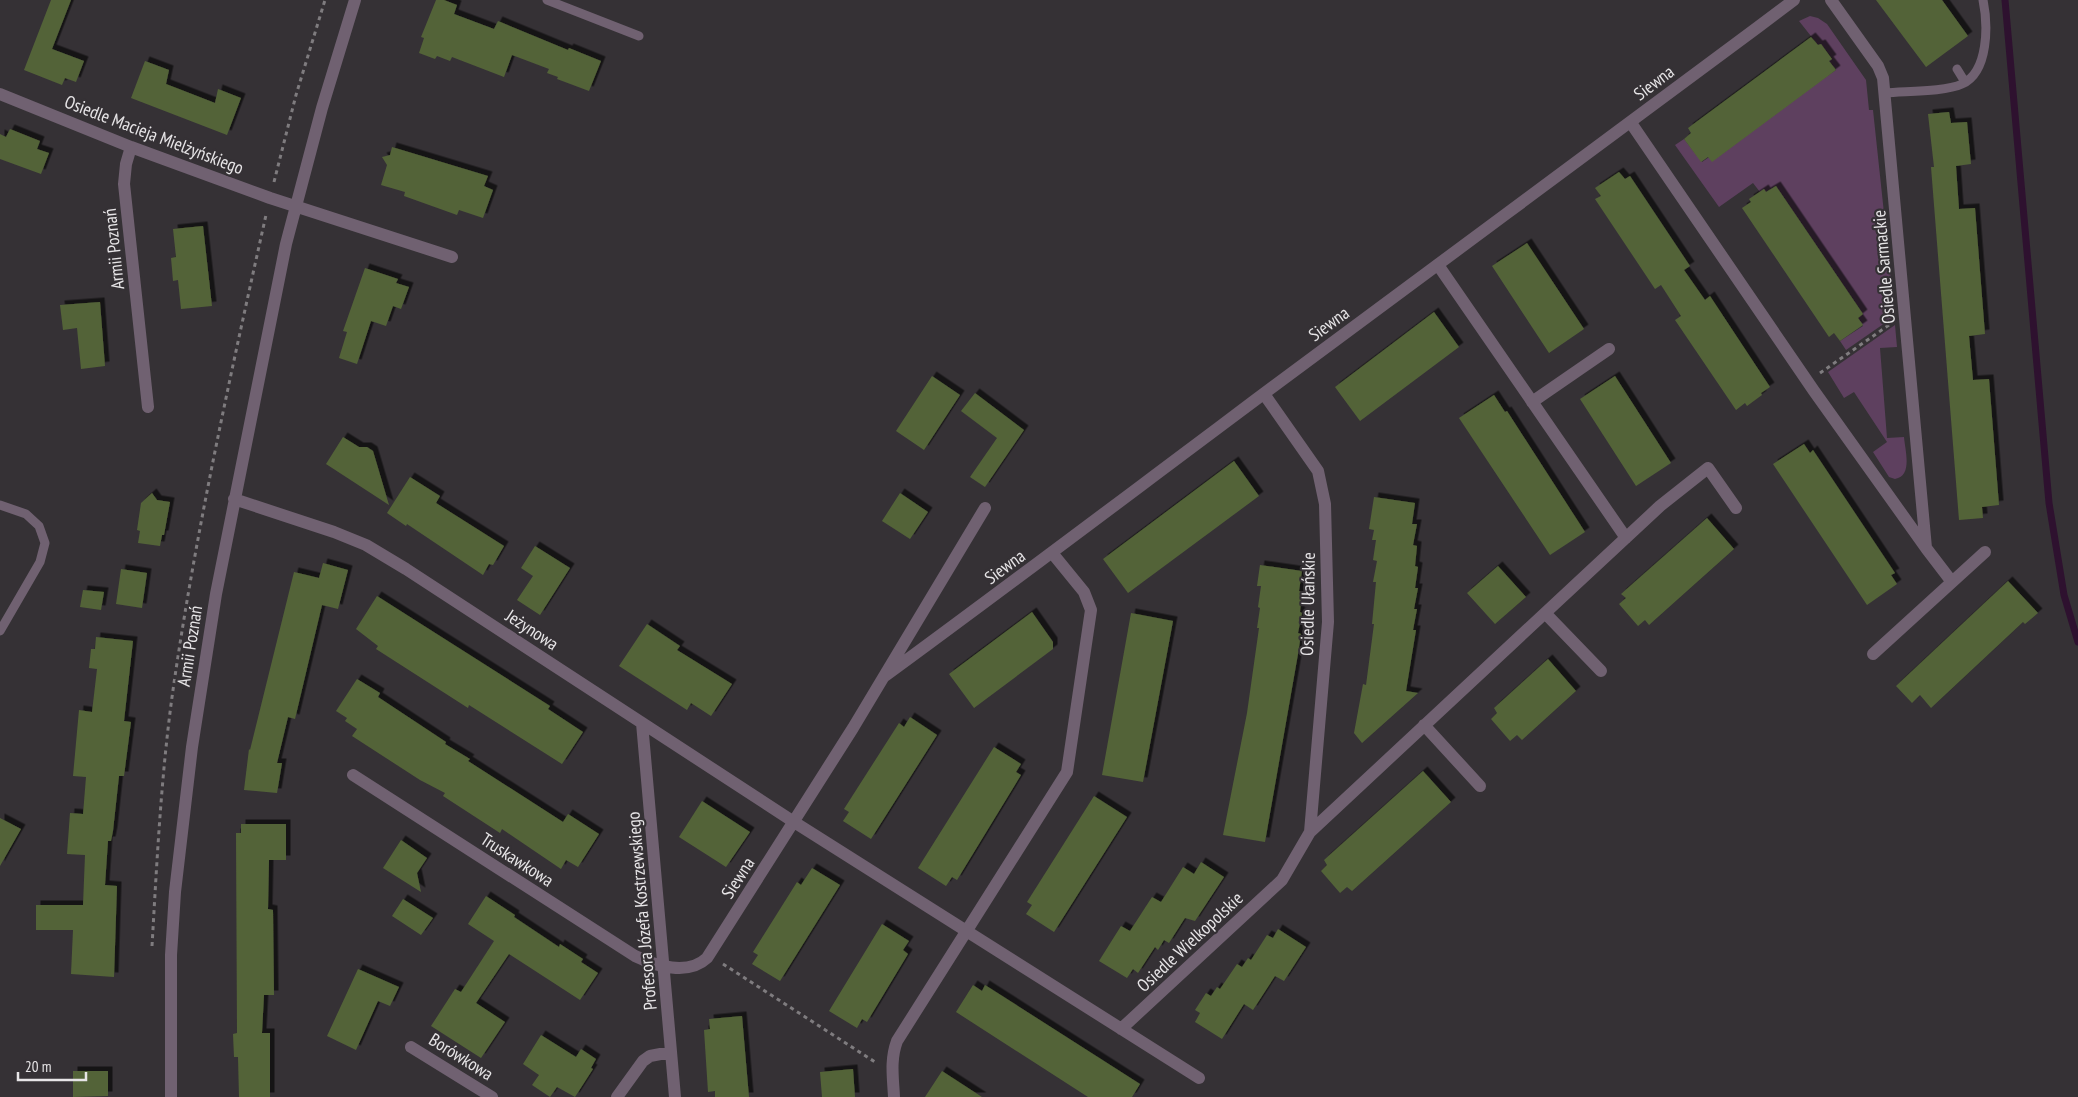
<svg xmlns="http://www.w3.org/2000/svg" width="2078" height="1097" viewBox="0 0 2078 1097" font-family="'PT Sans Narrow',sans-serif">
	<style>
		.green { fill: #5e405f }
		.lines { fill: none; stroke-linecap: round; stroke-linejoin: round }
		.stream { stroke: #2e112f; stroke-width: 7 }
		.building { fill: #536338; filter: url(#shadow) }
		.path { stroke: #7f7c7f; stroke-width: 3; stroke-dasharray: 4 4; stroke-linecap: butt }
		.lane { stroke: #706171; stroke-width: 9 }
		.street { stroke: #706171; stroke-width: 12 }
		.labels { text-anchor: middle; stroke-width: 4.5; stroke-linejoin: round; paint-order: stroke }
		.street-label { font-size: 18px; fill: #e7e5e7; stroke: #353135 }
	</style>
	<defs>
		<filter id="shadow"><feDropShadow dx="4.5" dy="-4.5" stdDeviation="0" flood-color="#0009"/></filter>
	</defs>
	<rect width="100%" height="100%" fill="#353135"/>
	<path class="green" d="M 1810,16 L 1818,18 L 1827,24 L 1866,80 L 1869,110 L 1873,110 L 1895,316 L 1846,350 L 1840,341 L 1863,326 L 1858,318 L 1863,314 L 1776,186 L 1766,192 L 1764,190 L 1760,192 L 1753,183 L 1719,207 L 1675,145 L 1684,139 L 1702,162 L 1836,70 L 1829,61 L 1832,58 L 1821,44 L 1818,45 L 1799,21 Z
		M 1895,325 L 1897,347 L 1880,348 L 1887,438 L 1904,437 C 1905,450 1913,476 1895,479 L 1889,477 L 1873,452 L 1887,442 L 1854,392 L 1844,398 L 1828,372 Z"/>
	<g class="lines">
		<path class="stream" d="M 2005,0 L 2049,503 L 2064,595 L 2078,642"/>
	</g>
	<path class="building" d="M 51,0 L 71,0 L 52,49 L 84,61 L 76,82 L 65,78 L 62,85 L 24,70 Z
		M 436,0 L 444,0 L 457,5 L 454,14 L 494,29 L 498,21 L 568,50 L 569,48 L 601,61 L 589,91 L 557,79 L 558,77 L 547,73 L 549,69 L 512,55 L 504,77 L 452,57 L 450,61 L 437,56 L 435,59 L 419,53 L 424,38 L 421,37 Z
		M 1876,0 L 1942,0 L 1968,36 L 1926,67 Z
		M 1811,37 L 1818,45 L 1821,44 L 1832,59 L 1829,61 L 1836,70 L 1712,162 L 1708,157 L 1701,162 L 1684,139 L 1691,133 L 1688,128 Z
		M 145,61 L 169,70 L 166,84 L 179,89 L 215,103 L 218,89 L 241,98 L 227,135 L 131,98 Z
		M 1949,112 L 1951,123 L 1967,122 L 1971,164 L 1956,166 L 1959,209 L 1975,208 L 1985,334 L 1969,336 L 1973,380 L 1989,379 L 1999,505 L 1982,507 L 1983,518 L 1959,520 L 1931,167 L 1934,167 L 1928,114 Z
		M 10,129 L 40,141 L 37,149 L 49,153 L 41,174 L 0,159 L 0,134 L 6,137 Z
		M 392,147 L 488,176 L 484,186 L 493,190 L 483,218 L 459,210 L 457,215 L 404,196 L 405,192 L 381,185 L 387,165 L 382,157 L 390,155 Z
		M 1619,172 L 1625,179 L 1630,176 L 1690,266 L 1684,270 L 1705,300 L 1710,296 L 1770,387 L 1761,393 L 1762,395 L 1747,406 L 1745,403 L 1736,410 L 1675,320 L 1681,316 L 1661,285 L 1655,289 L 1595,199 L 1601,196 L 1595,188 Z
		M 1776,186 L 1863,314 L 1858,318 L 1863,325 L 1840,341 L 1834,333 L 1829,337 L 1742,208 L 1751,202 L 1749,199 L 1764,189 L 1766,192 Z
		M 203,226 L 212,306 L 181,309 L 178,280 L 173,281 L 172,269 L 171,258 L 176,257 L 173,229 Z
		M 1527,243 L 1584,329 L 1549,353 L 1492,266 Z
		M 365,268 L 398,279 L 396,283 L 409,287 L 401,309 L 393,306 L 386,326 L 371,321 L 357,364 L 339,358 L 347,332 L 343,331 Z
		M 100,302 L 105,366 L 81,369 L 77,328 L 63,330 L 60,305 Z
		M 1434,312 L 1459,347 L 1360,421 L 1335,387 Z
		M 932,376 L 960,395 L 924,450 L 896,431 Z
		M 1615,376 L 1671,463 L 1636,486 L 1580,399 Z
		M 975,393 L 1024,430 L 985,487 L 970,477 L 997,438 L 961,411 Z
		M 1494,395 L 1505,412 L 1507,411 L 1585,532 L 1550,555 L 1459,418 Z
		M 343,437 L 359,447 L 367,447 L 373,451 L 389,505 L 326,464 Z
		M 1804,444 L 1810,453 L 1813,450 L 1895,573 L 1891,575 L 1897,584 L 1867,605 L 1773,464 Z
		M 1234,461 L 1259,496 L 1128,593 L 1103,559 Z
		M 410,477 L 440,496 L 436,503 L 504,546 L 493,565 L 489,564 L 483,575 L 407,524 L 406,526 L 387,513 Z
		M 152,493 L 157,500 L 170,502 L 164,535 L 162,535 L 160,546 L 138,543 L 140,531 L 137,530 L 141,503 Z
		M 900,493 L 928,512 L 910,539 L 882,521 Z
		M 1374,497 L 1415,503 L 1412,524 L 1417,524 L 1413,545 L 1417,546 L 1415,566 L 1418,567 L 1415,588 L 1418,588 L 1414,609 L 1417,609 L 1413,630 L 1416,630 L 1406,691 L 1418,693 L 1362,743 L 1354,733 L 1363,684 L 1366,685 L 1374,624 L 1372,624 L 1376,582 L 1373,582 L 1377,561 L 1373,560 L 1376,540 L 1372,540 L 1374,530 L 1369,529 Z
		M 1707,518 L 1734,549 L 1649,625 L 1645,620 L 1638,626 L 1619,604 L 1626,598 L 1621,594 Z
		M 535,546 L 570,568 L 540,615 L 517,600 L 533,576 L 521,568 Z
		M 323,563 L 348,570 L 338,609 L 322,605 L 295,719 L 288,717 L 277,763 L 282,763 L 277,793 L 244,790 L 249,749 L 250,750 L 294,572 L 319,578 Z
		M 1260,565 L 1302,571 L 1299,591 L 1302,592 L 1300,612 L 1302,613 L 1298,633 L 1301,634 L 1298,654 L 1265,842 L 1223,835 L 1247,713 L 1259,628 L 1257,628 L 1260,608 L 1258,607 L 1261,586 L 1257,586 Z
		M 1498,566 L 1526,597 L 1495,624 L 1467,593 Z
		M 121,569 L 147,573 L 142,608 L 116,604 Z
		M 2008,581 L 2038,613 L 2025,624 L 2023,622 L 1931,708 L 1920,695 L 1912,703 L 1896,686 Z
		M 83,590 L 104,592 L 101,610 L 80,607 Z
		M 377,596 L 539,699 L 550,706 L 548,709 L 583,732 L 562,764 L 469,705 L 468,708 L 376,649 L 378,646 L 356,629 Z
		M 1032,612 L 1053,642 L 1053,649 L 974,708 L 949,674 Z
		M 1131,613 L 1173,621 L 1143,782 L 1102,775 Z
		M 647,624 L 680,646 L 677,650 L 732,684 L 711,716 L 691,703 L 687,710 L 619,666 Z
		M 96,637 L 133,641 L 124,721 L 131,722 L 124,776 L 119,776 L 113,831 L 111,841 L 108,841 L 105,885 L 117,886 L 114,977 L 71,974 L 73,930 L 36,930 L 36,905 L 83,905 L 85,855 L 67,854 L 70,813 L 83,814 L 86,777 L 73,776 L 79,710 L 92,712 L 97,669 L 89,668 L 91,649 L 95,649 Z
		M 1548,659 L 1576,691 L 1522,740 L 1517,735 L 1510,741 L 1491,719 L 1497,713 L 1494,708 Z
		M 357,679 L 380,693 L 378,697 L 446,742 L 445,744 L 470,759 L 468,761 L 563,822 L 568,814 L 599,834 L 578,867 L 566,860 L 561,869 L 502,829 L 500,833 L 443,796 L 445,793 L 420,780 L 352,736 L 357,729 L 345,721 L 347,718 L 336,711 Z
		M 910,717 L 937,735 L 871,839 L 843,821 L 849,812 L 844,809 L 899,723 L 904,727 Z
		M 994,747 L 1021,764 L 1016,772 L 1021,775 L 957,880 L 952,877 L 946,886 L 918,868 Z
		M 1423,771 L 1451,802 L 1352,891 L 1347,887 L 1340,893 L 1321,871 L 1327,865 L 1324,860 Z
		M 1094,796 L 1127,817 L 1054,932 L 1026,914 L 1032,905 L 1027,902 Z
		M 702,801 L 750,832 L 726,867 L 679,837 Z
		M 0,818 L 21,829 L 0,866 Z
		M 241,824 L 286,824 L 286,860 L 269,860 L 268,909 L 273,910 L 274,995 L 264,995 L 262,1033 L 270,1033 L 270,1097 L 239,1097 L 238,1057 L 234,1057 L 233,1034 L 237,1033 L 236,833 L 241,833 Z
		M 401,840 L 427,858 L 417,873 L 421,892 L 383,868 Z
		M 1201,862 L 1224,877 L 1195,921 L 1185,918 L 1169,943 L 1164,940 L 1158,950 L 1155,947 L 1138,973 L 1133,969 L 1127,978 L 1099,961 L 1121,926 L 1130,931 L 1152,897 L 1161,902 L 1183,867 L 1194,874 Z
		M 812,868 L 840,885 L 780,981 L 752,964 L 758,955 L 753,952 L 797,882 L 801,885 Z
		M 486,896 L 515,915 L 514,917 L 559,947 L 560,944 L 583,959 L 581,962 L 598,973 L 580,1000 L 509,954 L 476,1003 L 505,1022 L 481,1058 L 431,1026 L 455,989 L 461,992 L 494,941 L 468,924 Z
		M 403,899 L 433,918 L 421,935 L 392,916 Z
		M 882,924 L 909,941 L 903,950 L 908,954 L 867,1022 L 862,1019 L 857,1028 L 829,1011 Z
		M 1278,929 L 1306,947 L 1284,981 L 1275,976 L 1253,1010 L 1244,1004 L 1222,1039 L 1195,1022 L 1200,1013 L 1195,1010 L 1206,993 L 1211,996 L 1217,987 L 1220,989 L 1237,964 L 1242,967 L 1248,958 L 1251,960 L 1267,935 L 1273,938 Z
		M 358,969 L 399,987 L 390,1006 L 378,1001 L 356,1050 L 327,1036 Z
		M 973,985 L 982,991 L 985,985 L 1140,1084 L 1132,1097 L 1088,1097 L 956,1012 Z
		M 742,1016 L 749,1097 L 715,1097 L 715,1091 L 708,1092 L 704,1030 L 710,1029 L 709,1019 Z
		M 541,1035 L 576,1057 L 581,1049 L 596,1059 L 591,1068 L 593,1069 L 575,1097 L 557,1087 L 550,1097 L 532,1085 L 539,1075 L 523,1064 Z
		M 853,1069 L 855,1097 L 822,1097 L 820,1072 Z
		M 73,1071 L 108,1071 L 108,1096 L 73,1097 Z
		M 942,1071 L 982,1097 L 925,1097 Z"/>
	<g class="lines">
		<path class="path" d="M 274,182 L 296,95 L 325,0
			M 1820,373 L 1889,325
			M 152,946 C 157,861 161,775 173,690 C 196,530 231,372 266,215
			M 723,964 L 875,1062"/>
		<path class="lane" d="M 547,0 L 639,36
			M 1957,69 L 1965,82
			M 1885,93 C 1905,91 1945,92 1962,84 C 1989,72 1988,24 1983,0
			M 0,505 L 26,514 L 39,526 L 45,543 L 40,562 L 0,631"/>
		<path class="street" d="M 1831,0 L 1878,66 L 1883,78 L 1926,548 L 1952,582
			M 0,94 L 131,147 L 270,198 L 452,257
			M 1631,123 L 1814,391 L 1926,548
			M 131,147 L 126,164 L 124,184 L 148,407
			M 1438,265 L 1626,538
			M 1264,394 L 1318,471 L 1325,504 L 1328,622 L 1310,832
			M 1532,402 L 1609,349
			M 234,499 L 334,532 L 366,545 L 406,569 L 794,822 L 1199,1078
			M 1545,613 L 1601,671
			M 1873,654 L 1985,552
			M 885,676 C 997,594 1107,511 1218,428 C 1409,284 1603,144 1794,0
			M 642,723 L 675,1097
			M 1424,725 L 1480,786
			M 353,775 L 635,956 C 656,966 688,976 707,958 L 853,728 L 985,508
			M 1121,1029 L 1282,880 L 1310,832 L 1660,506 L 1708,468 L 1736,508
			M 411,1047 L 492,1097
			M 171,1097 L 171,955 L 175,892 L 192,747 L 216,594 L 286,244 L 322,108 L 355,0
			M 617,1097 L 643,1061 L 650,1056 L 671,1052
			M 894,1097 C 893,1077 890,1060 897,1041 L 1067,772 L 1091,610 L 1084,592 L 1053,554"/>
	</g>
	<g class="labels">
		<g class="street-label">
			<text transform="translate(1654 83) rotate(-37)" y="6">Siewna</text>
			<text transform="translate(154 135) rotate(21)" y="6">Osiedle Macieja Mielżyńskiego</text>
			<text transform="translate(114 249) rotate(-96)" y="6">Armii Poznań</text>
			<text transform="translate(1884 267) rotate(-95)" y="6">Osiedle Sarmackie</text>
			<text transform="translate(1329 324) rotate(-36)" y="6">Siewna</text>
			<text transform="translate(1005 567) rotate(-36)" y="6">Siewna</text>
			<text transform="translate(1308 604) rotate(-89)" y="6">Osiedle Ułańskie</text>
			<text transform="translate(532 630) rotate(33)" y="6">Jeżynowa</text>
			<text transform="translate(190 646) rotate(-81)" y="6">Armii Poznań</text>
			<text transform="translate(517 860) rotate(33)" y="6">Truskawkowa</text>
			<text transform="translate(738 878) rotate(-57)" y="6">Siewna</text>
			<text transform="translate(642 911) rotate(-95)" y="6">Profesora Józefa Kostrzewskiego</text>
			<text transform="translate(1190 942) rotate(-43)" y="6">Osiedle Wielkopolskie</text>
			<text transform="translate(461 1057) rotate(32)" y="6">Borówkowa</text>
		</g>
	</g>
	<path d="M18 1072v8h68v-8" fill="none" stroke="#e7e5e7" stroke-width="2.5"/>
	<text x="25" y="1072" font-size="15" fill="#e7e5e7" stroke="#353135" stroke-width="4" paint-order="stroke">20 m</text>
</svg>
